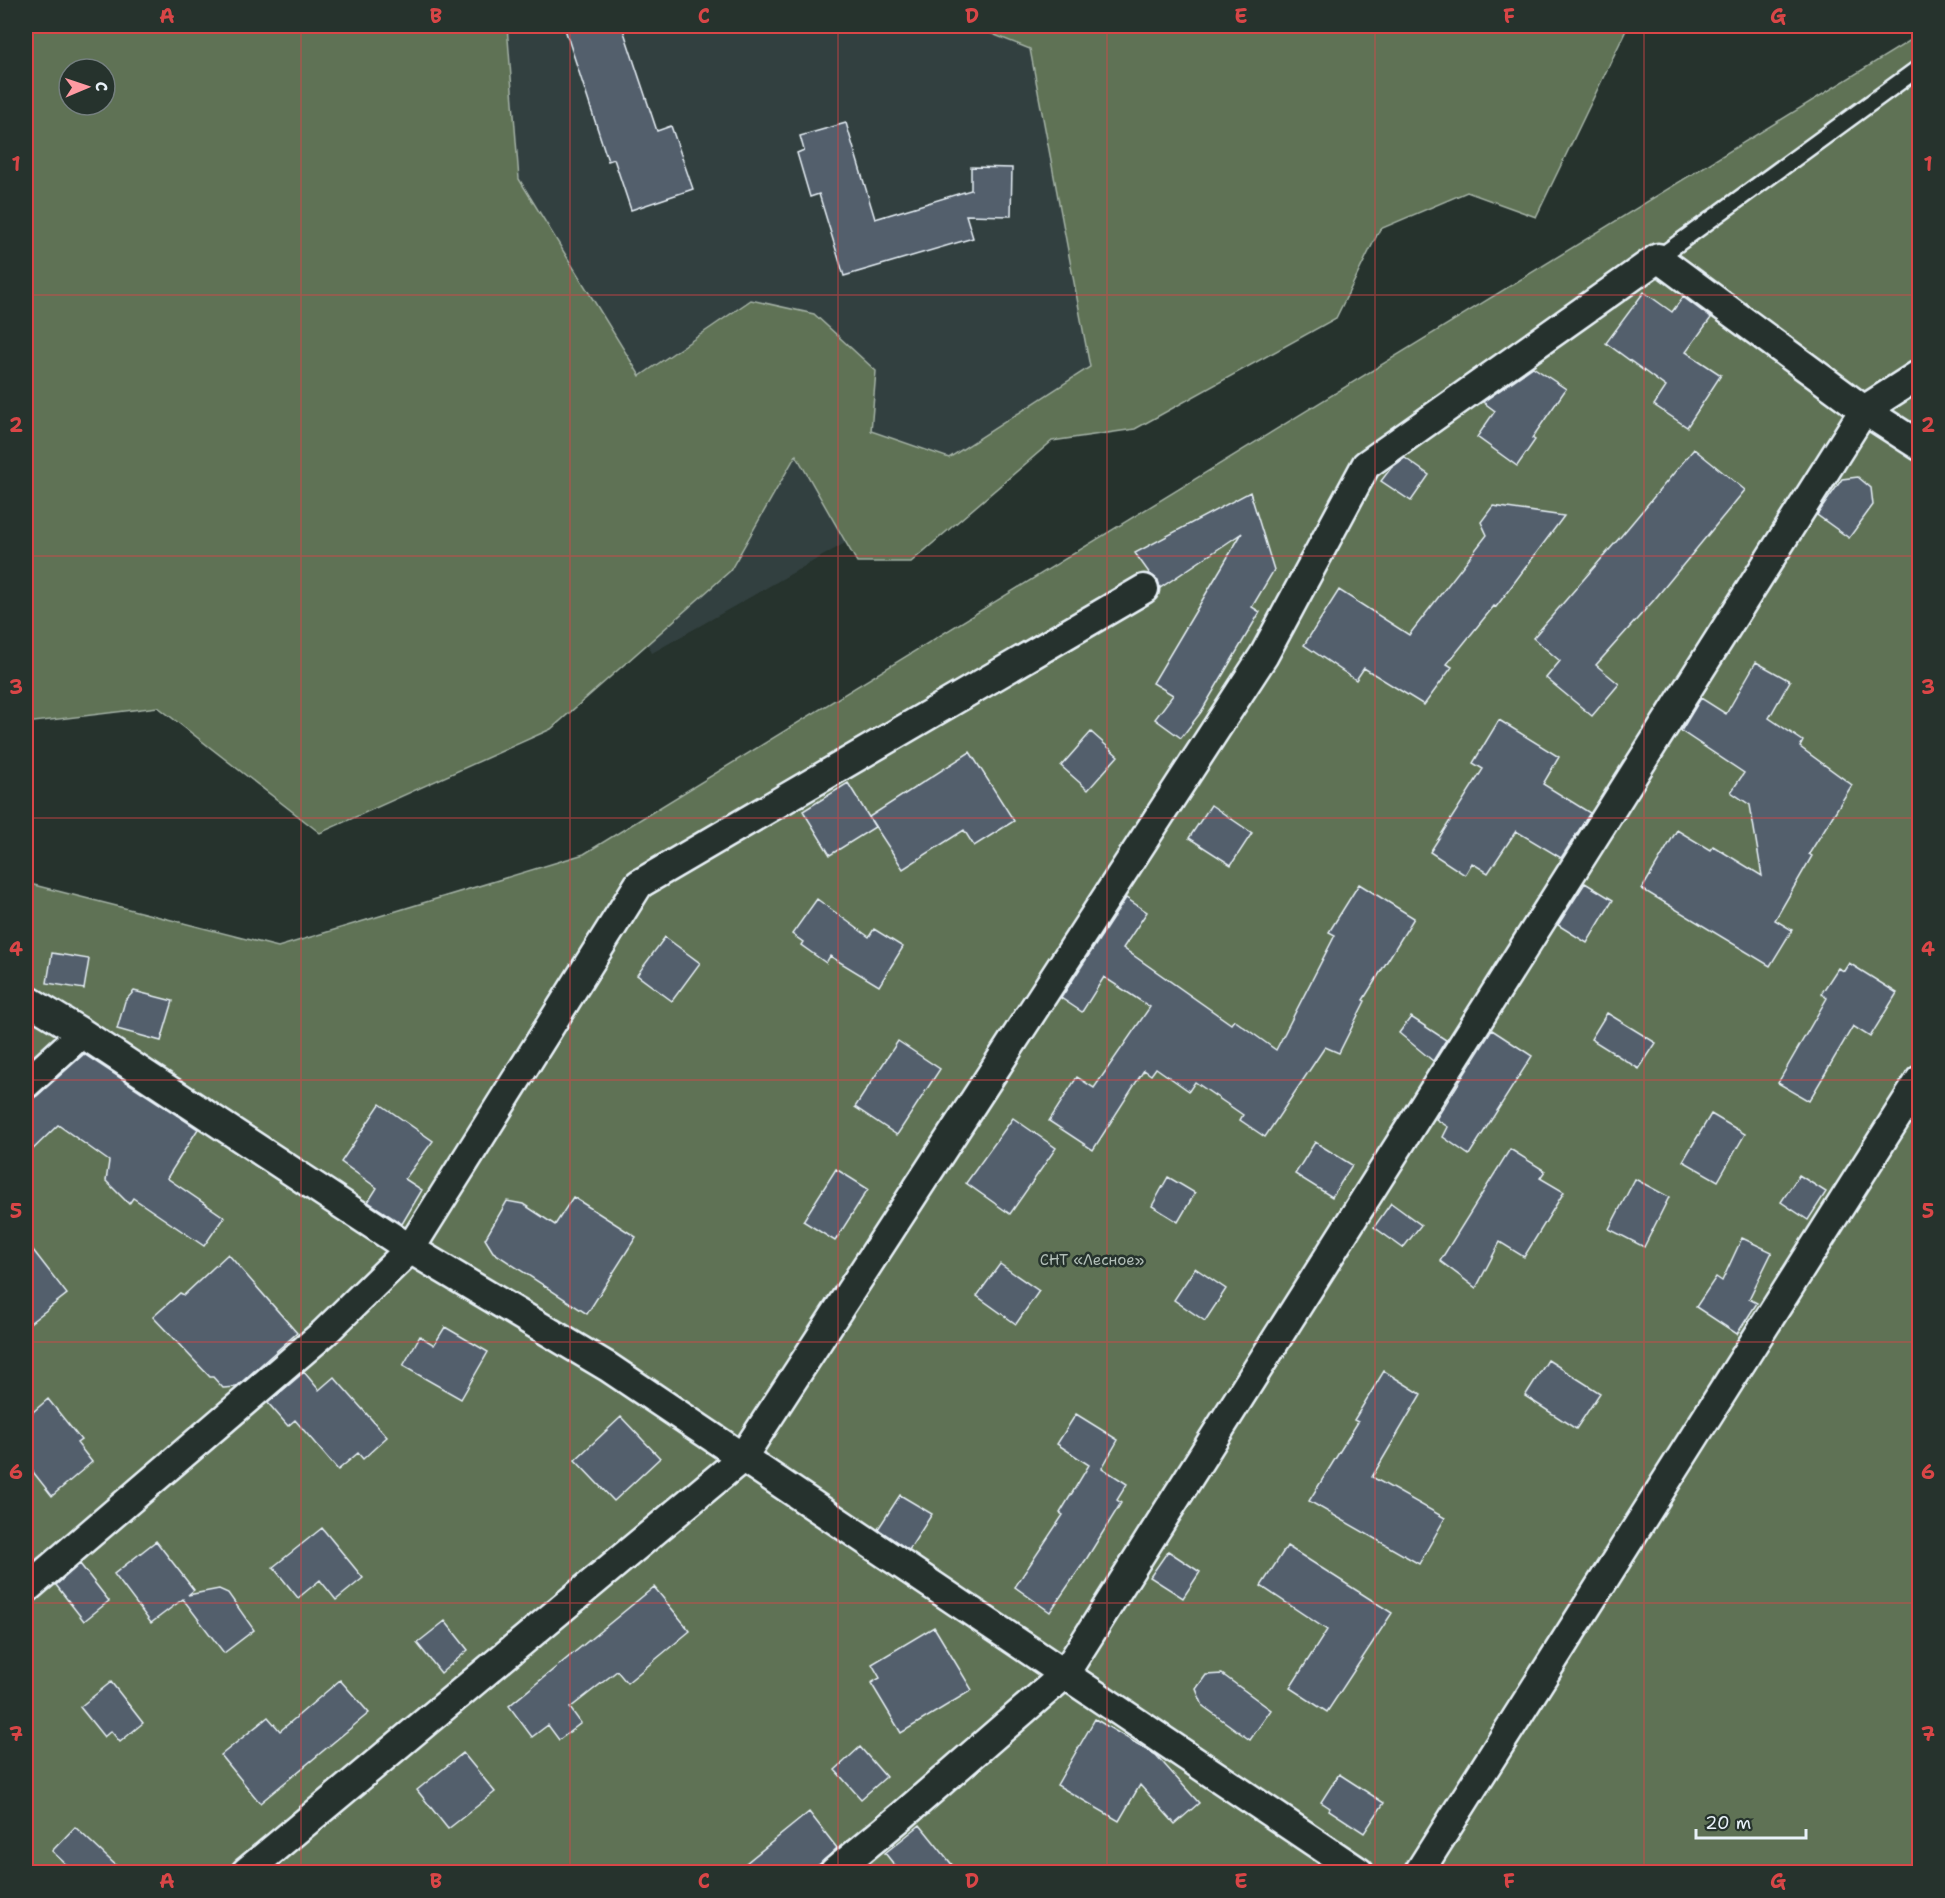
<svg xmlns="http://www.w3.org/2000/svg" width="1945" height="1898" viewBox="0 0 1945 1898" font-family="'Shantell Sans',sans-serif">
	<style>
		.built { fill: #334040 }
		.green { fill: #5f7255; stroke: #a4b2a6; stroke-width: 1.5; fill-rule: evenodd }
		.building { fill: #525f6c; stroke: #e8f1f8; stroke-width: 1.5 }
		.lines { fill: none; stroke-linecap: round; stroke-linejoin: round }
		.service-casing { stroke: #e8f1f8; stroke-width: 20 }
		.minor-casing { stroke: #e8f1f8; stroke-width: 33 }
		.service { stroke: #26332d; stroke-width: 15 }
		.minor { stroke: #26332d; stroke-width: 28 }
		.grid { fill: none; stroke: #d94647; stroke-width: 1.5; stroke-opacity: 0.55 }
		.labels { text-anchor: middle; stroke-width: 5; stroke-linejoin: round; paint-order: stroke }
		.park-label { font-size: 15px; fill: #b1beb7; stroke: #26332d }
		.neatline { fill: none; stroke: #d94647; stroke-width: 2 }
		.grid-label { font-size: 20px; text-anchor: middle; font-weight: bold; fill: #d94647 }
	</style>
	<rect width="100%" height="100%" fill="#26332d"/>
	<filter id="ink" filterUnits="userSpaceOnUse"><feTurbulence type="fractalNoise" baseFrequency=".0167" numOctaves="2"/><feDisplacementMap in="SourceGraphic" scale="12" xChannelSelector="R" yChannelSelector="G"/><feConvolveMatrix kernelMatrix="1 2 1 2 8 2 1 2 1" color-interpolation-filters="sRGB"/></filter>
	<g filter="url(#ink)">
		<path class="built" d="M 361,26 L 1273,26 L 1374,242 L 652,653 Z"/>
		<path class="green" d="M 26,26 L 507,26 L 519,179 L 640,376 L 751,300 L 814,314 L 876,371 L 871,431 L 949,458 L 1090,367 L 1030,49 L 972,26 L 1628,26 L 1536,217 L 1467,192 L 1380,229 L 1336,318 L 1135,429 L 1052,441 L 911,562 L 857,562 L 796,455 L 730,571 L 551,729 L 320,833 L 158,707 L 26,723 ZM 69,69 L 105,69 L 105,105 L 69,105 Z
			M 1919,35 L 1919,1872 L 26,1872 L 26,883 L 278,947 L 584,854 Z"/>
		<path class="building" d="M 564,26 L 622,26 L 657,131 L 671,126 L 693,189 L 631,210 L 614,159 L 608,161 Z
			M 846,123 L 875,219 L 971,190 L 971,167 L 1012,168 L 1011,216 L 966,215 L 973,238 L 844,276 L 819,194 L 810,197 L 797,153 L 804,150 L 800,136 Z
			M 1644,292 L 1672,312 L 1683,297 L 1711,318 L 1686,352 L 1721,375 L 1687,427 L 1654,405 L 1666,387 L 1606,343 Z
			M 1533,367 L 1566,389 L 1532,438 L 1535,440 L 1517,466 L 1477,437 L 1495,411 L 1483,402 Z
			M 1694,449 L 1745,490 L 1654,600 L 1596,665 L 1619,684 L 1592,716 L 1546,678 L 1560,661 L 1533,638 L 1622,535 Z
			M 1405,458 L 1429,475 L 1411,501 L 1381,481 L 1391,468 Z
			M 1858,477 L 1871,488 L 1873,505 L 1849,538 L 1817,515 L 1842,479 Z
			M 1250,492 L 1274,570 L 1252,607 L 1260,612 L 1201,712 L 1181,738 L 1155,719 L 1173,695 L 1153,683 L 1242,533 L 1160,588 L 1158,580 L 1150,574 L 1135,553 Z
			M 1493,506 L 1564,516 L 1496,607 L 1494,606 L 1447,664 L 1452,667 L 1424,705 L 1364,668 L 1356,680 L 1304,645 L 1339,590 L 1409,635 L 1487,535 L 1481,522 Z
			M 1756,662 L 1790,681 L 1769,718 L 1803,741 L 1800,747 L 1852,785 L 1809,854 L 1812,856 L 1775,920 L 1792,930 L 1770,966 L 1642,889 L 1677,830 L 1710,850 L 1713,846 L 1762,876 L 1750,805 L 1731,792 L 1744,773 L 1681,731 L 1701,698 L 1726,714 Z
			M 1499,720 L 1559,757 L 1543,784 L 1590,813 L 1561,858 L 1516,831 L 1488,873 L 1472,863 L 1465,875 L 1430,852 L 1483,769 L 1473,763 Z
			M 1091,732 L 1118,756 L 1088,790 L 1061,766 Z
			M 970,752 L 1014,821 L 974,846 L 964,830 L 903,869 L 869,817 Z
			M 848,783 L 875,827 L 830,855 L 803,811 Z
			M 1211,805 L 1252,833 L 1231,865 L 1189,838 Z
			M 1585,883 L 1613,900 L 1587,943 L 1558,925 Z
			M 1359,884 L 1414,918 L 1363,1000 L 1365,1001 L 1339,1053 L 1325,1047 L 1265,1137 L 1240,1120 L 1243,1115 L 1195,1082 L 1189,1091 L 1156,1068 L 1151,1075 L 1144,1070 L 1093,1150 L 1049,1121 L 1077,1077 L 1094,1088 L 1150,1007 L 1104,977 L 1082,1012 L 1061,998 L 1126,898 L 1147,912 L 1123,948 L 1231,1024 L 1234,1020 L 1276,1050 L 1335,935 L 1329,932 Z
			M 817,899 L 869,937 L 874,929 L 903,947 L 879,986 L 830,956 L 826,963 L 801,945 L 803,942 L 792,934 Z
			M 665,937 L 700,963 L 672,1001 L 637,975 Z
			M 52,953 L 89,959 L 84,989 L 47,983 Z
			M 1849,963 L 1897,993 L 1870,1037 L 1853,1026 L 1809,1101 L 1778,1083 L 1827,998 L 1821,994 L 1838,968 L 1844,971 Z
			M 134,991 L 173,1001 L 161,1041 L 117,1029 L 125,1001 Z
			M 1607,1013 L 1656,1043 L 1639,1069 L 1591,1039 Z
			M 1411,1017 L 1446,1040 L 1433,1061 L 1399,1033 Z
			M 1492,1030 L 1532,1056 L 1469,1155 L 1443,1137 L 1448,1127 L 1436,1119 Z
			M 898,1041 L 940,1069 L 897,1135 L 855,1107 Z
			M 84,1054 L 198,1129 L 167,1178 L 224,1217 L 204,1246 L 133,1198 L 129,1204 L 106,1181 L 109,1161 L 58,1125 L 26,1156 L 26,1102 L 37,1096 Z
			M 380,1104 L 433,1141 L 405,1179 L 422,1190 L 402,1224 L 368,1202 L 377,1188 L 341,1162 Z
			M 1711,1114 L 1745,1134 L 1718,1181 L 1683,1161 Z
			M 1013,1118 L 1056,1148 L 1010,1214 L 966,1183 Z
			M 1315,1142 L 1352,1165 L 1332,1197 L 1295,1174 Z
			M 1510,1149 L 1545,1171 L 1540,1178 L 1564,1192 L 1524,1257 L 1500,1242 L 1476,1288 L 1440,1261 Z
			M 836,1169 L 868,1189 L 835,1241 L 803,1221 Z
			M 1799,1175 L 1826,1192 L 1808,1220 L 1781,1202 Z
			M 1168,1177 L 1195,1193 L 1178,1222 L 1152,1206 Z
			M 1635,1179 L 1669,1197 L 1644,1247 L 1609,1229 Z
			M 573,1197 L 636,1237 L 587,1314 L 493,1252 L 485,1239 L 507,1201 L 523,1204 L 555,1225 Z
			M 1391,1203 L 1421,1225 L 1403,1248 L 1374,1227 Z
			M 1742,1238 L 1772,1252 L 1749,1299 L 1757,1303 L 1737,1334 L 1696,1307 L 1716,1277 L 1722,1281 Z
			M 26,1241 L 67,1294 L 26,1326 Z
			M 228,1254 L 297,1333 L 236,1387 L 223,1388 L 213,1377 L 210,1377 L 153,1317 L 180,1293 L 184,1295 Z
			M 1000,1264 L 1039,1291 L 1016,1324 L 977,1296 Z
			M 1195,1268 L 1226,1289 L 1205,1321 L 1174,1300 Z
			M 445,1327 L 488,1352 L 461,1399 L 403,1366 L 420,1336 L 434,1345 Z
			M 1548,1360 L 1600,1393 L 1576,1429 L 1525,1396 Z
			M 1384,1371 L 1421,1394 L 1372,1477 L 1445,1518 L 1419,1564 L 1309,1501 L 1358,1422 L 1354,1420 Z
			M 304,1372 L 319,1390 L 334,1377 L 387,1437 L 363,1459 L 358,1453 L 338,1470 L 295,1420 L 288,1426 L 268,1403 Z
			M 48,1399 L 81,1440 L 77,1443 L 92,1462 L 52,1496 L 26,1463 L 26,1418 Z
			M 1076,1414 L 1118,1440 L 1102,1468 L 1127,1484 L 1117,1500 L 1121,1503 L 1087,1558 L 1050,1612 L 1015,1587 L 1063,1515 L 1060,1513 L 1089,1465 L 1057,1444 Z
			M 621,1417 L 660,1458 L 614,1501 L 575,1460 Z
			M 900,1495 L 932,1514 L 909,1550 L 878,1529 Z
			M 322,1528 L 363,1578 L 336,1600 L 320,1580 L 298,1598 L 273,1567 Z
			M 156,1541 L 194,1590 L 188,1595 L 219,1589 L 228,1593 L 254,1630 L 224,1653 L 183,1599 L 151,1623 L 114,1574 Z
			M 1287,1546 L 1392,1613 L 1327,1712 L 1290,1688 L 1327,1630 L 1261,1586 Z
			M 1168,1551 L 1200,1572 L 1183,1598 L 1150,1577 Z
			M 80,1564 L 109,1601 L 84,1621 L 56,1585 Z
			M 654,1587 L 690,1631 L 627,1683 L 617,1671 L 570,1708 L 581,1723 L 559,1740 L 548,1725 L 532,1737 L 509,1706 Z
			M 445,1621 L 468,1650 L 441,1673 L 417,1643 Z
			M 934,1627 L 972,1690 L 901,1733 L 871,1683 L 880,1678 L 872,1664 Z
			M 1222,1674 L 1271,1710 L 1250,1740 L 1203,1706 L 1196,1689 L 1206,1675 Z
			M 340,1680 L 369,1713 L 260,1803 L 221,1755 L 268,1717 L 280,1731 Z
			M 111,1682 L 143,1723 L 120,1742 L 111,1731 L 104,1737 L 80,1707 Z
			M 1095,1719 L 1156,1755 L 1199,1803 L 1175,1824 L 1140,1785 L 1119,1821 L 1057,1785 Z
			M 860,1747 L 886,1777 L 861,1799 L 835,1770 Z
			M 463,1753 L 495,1792 L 448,1829 L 417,1790 Z
			M 1339,1774 L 1384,1803 L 1364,1833 L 1329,1810 L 1330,1808 L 1321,1802 Z
			M 809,1812 L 837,1848 L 821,1863 L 809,1872 L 735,1872 Z
			M 920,1825 L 958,1872 L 900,1872 L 885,1853 Z
			M 75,1827 L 123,1872 L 74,1872 L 52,1851 Z"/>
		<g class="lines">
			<g class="service-casing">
				<path id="service" d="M 1658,258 L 1920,67"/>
			</g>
			<g class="minor-casing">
				<path id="minor" d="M 26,999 L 82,1033 L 410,1249 L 608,1367 L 1359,1872
					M 26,1084 L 82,1033
					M 26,1589 L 324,1333 L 410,1249 L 639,884 L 1144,589
					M 246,1872 L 742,1458 L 1264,655 L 1366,465 L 1658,258 L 1864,410 L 1920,446
					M 834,1872 L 903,1815 L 1064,1675 L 1864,410 L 1920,374
					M 1419,1872 L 1920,1080"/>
			</g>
			<use href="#service" class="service"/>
			<use href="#minor" class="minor"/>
		</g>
	</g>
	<path class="grid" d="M 301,26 L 301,1872M 570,26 L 570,1872M 838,26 L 838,1872M 1107,26 L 1107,1872M 1375,26 L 1375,1872M 1644,26 L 1644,1872M 26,295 L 1920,295M 26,556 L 1920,556M 26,818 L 1920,818M 26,1080 L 1920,1080M 26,1342 L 1920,1342M 26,1603 L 1920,1603"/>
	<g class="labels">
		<g class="park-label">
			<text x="1092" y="1265">СНТ «Лесное»</text>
		</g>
	</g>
	<rect width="1945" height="1898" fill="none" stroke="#26332d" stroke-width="66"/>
	<g transform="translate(87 87) rotate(88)"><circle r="28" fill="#26332d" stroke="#747f7e" stroke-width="1.5"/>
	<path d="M0-4.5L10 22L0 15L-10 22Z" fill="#ff9aa2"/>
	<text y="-9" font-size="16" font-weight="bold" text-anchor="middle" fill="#e8f1f8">С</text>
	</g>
	<path d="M1696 1829v9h110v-9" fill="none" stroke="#e8f1f8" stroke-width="3"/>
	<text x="1705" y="1829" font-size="18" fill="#e8f1f8" stroke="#26332d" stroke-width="4.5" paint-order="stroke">20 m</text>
	<rect x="33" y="33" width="1879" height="1832" class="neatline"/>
	<g class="grid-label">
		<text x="167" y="23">A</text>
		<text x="436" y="23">B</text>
		<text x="704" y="23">C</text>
		<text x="972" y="23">D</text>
		<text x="1241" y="23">E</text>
		<text x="1509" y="23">F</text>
		<text x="1778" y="23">G</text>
		<text x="16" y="171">1</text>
		<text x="1928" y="171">1</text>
		<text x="16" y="432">2</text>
		<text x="1928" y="432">2</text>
		<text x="16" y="694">3</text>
		<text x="1928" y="694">3</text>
		<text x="16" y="956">4</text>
		<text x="1928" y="956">4</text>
		<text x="16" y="1218">5</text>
		<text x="1928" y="1218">5</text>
		<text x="16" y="1479">6</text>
		<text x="1928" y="1479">6</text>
		<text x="16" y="1741">7</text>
		<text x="1928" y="1741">7</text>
		<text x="167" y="1888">A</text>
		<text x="436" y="1888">B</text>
		<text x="704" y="1888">C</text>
		<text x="972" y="1888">D</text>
		<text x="1241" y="1888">E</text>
		<text x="1509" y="1888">F</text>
		<text x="1778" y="1888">G</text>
	</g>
</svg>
